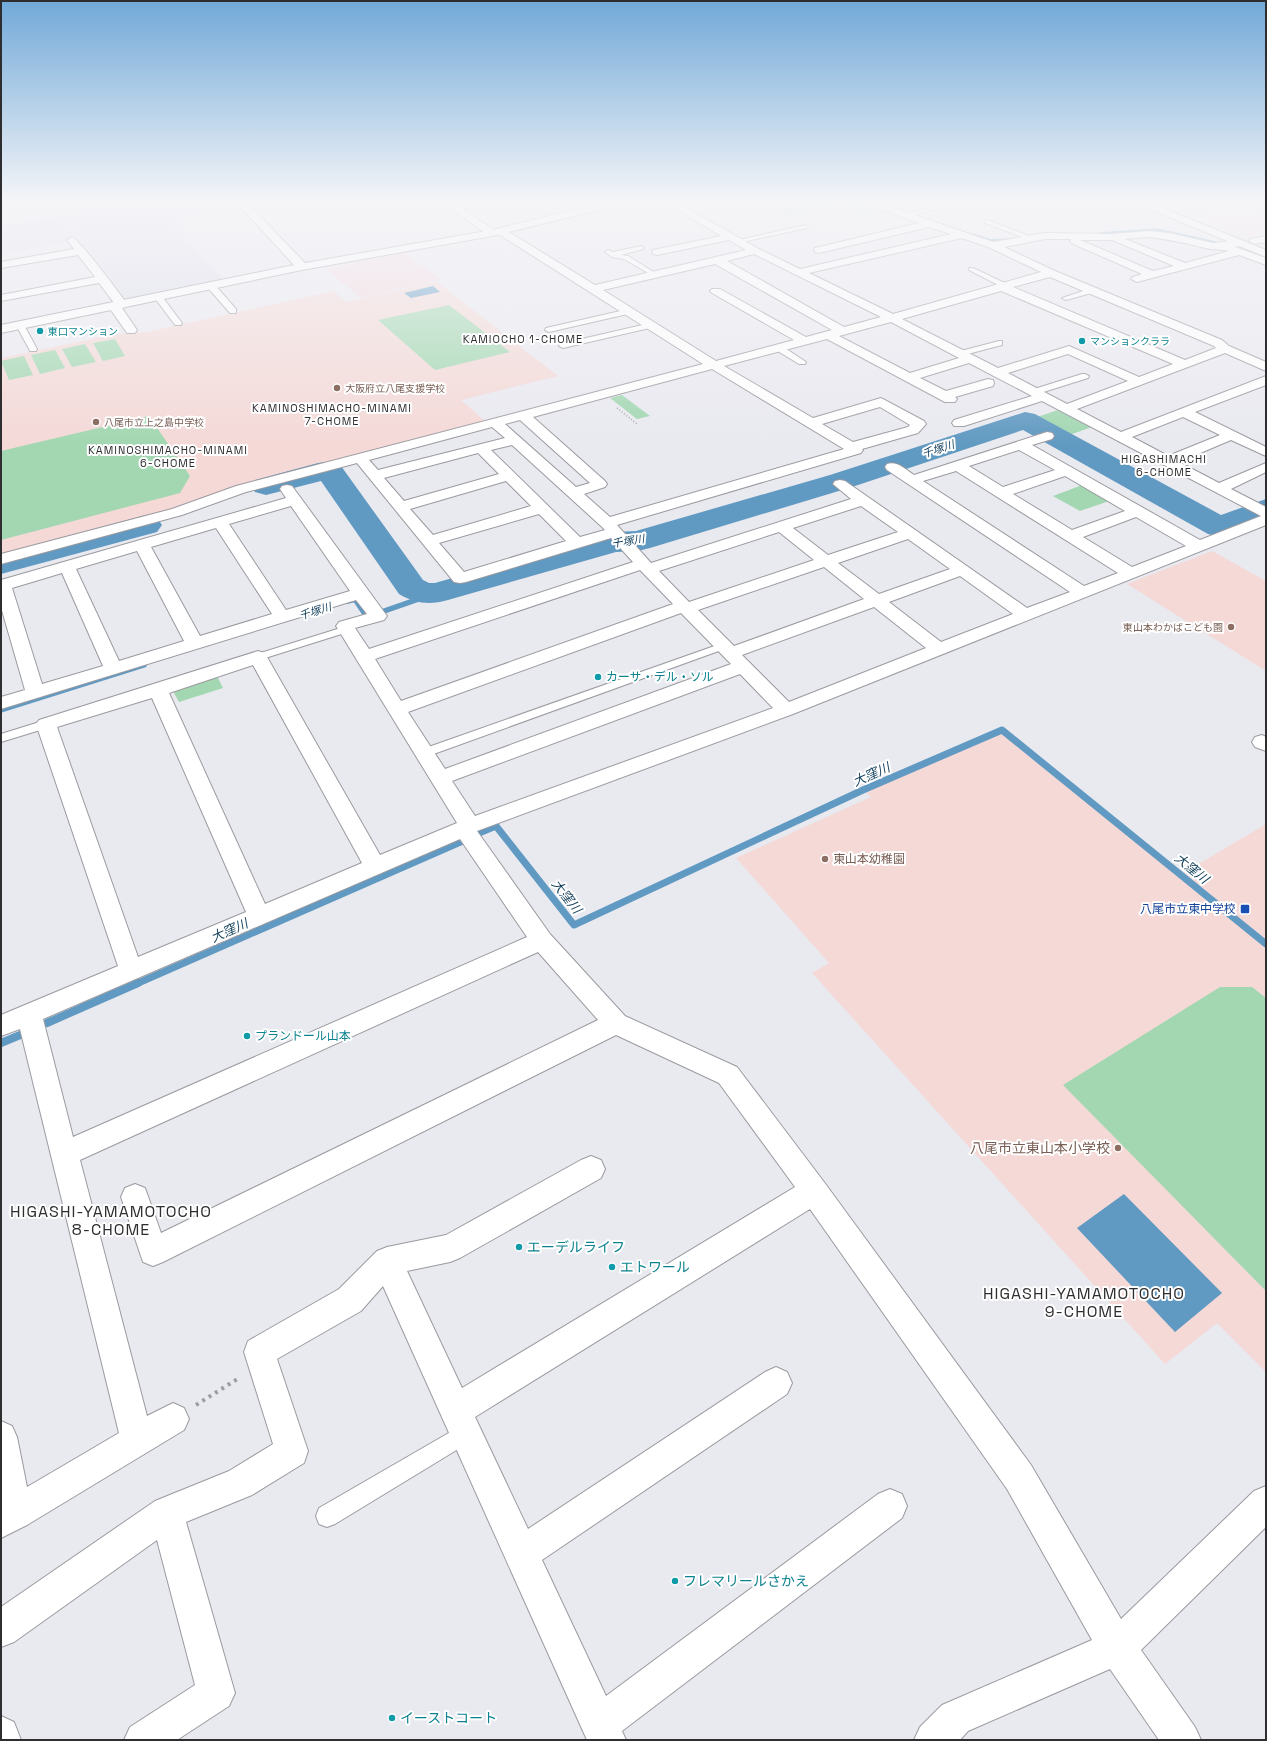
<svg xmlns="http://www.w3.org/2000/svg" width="1267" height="1741" viewBox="0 0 1267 1741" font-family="'Space Grotesk','Noto Sans JP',sans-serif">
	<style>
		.commercial { fill: #f2d8de }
		.built { fill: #dcdcea }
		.education { fill: #f4d9d7 }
		.green { fill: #a2d7b1 }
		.water { fill: #6099c1 }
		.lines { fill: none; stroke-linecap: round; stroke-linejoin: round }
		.stream-far3 { stroke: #6099c1; stroke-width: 3.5 }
		.stream-far2 { stroke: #6099c1; stroke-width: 5.5 }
		.stream-far1 { stroke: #6099c1; stroke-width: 7 }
		.stream { stroke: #6099c1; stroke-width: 8 }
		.river { fill: #6099c1; fill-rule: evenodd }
		.lane-casing { stroke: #9a9aa0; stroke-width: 2 }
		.street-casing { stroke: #9a9aa0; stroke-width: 2 }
		.secondary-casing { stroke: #9a9aa0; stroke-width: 2 }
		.highway-casing { stroke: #9a9aa0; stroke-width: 2 }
		.path-far1 { stroke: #9d9da2; stroke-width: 1.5; stroke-dasharray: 1 2; stroke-linecap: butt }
		.path { stroke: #9d9da2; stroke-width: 4; stroke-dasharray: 3 4.5; stroke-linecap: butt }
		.lane { fill: #fff; fill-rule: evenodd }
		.street { fill: #fff; fill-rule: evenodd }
		.secondary { fill: #fff; fill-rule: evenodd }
		.highway { fill: #fff; fill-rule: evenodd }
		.culture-dot { fill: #0f9aa8; stroke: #fff; stroke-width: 1.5 }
		.education-dot { fill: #8d6e63; stroke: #fff; stroke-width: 1.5 }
		.transit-dot { fill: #1a4fb4; stroke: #fff; stroke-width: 1.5 }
		.labels { text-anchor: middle; stroke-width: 4; stroke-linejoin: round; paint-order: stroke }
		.far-culture-label { font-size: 10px; fill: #0d838f; stroke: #fff; text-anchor: start }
		.far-education-label { font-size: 10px; fill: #785e54; stroke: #fff; text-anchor: start }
		.far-neighbourhood-label { font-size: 11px; letter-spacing: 1px; fill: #2e2e31; stroke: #fff }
		.far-water-label { font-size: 11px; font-style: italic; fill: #0f3d59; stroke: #fff }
		.culture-label { font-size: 12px; fill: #0d838f; stroke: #fff; text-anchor: start }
		.education-label { font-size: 12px; fill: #785e54; stroke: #fff; text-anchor: start }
		.transit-label { font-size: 12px; fill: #164399; stroke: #fff; text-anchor: end }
		.water-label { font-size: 13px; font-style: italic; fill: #0f3d59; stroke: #fff }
		.near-education-label { font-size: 14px; fill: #785e54; stroke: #fff; text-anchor: end }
		.near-culture-label { font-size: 14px; fill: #0d838f; stroke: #fff; text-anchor: start }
		.near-neighbourhood-label { font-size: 16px; letter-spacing: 1px; fill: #2e2e31; stroke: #fff }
	</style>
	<rect width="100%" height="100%" fill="#e9e9f0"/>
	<path class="commercial" d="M 1236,206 L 1266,217 L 1266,233 L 1248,236 L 1195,215 Z
		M 404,253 L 441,280 L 361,298 L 326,269 Z"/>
	<path class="built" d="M 113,202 L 232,202 L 240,210 L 171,222 L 223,279 L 135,298 L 126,298 L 58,211 Z
		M 61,216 L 76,236 L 69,243 L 1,254 L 1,226 Z"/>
	<path class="education" d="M 437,282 L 558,376 L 461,400 L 487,423 L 1,557 L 1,358 L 116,334 L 147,332 L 334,291 L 346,302 Z
		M 1212,551 L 1266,581 L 1266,671 L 1127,584 Z
		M 1002,730 L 1180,875 L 1266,824 L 1266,1372 L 1217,1323 L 1165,1364 L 812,973 L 829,963 L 736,858 L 871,797 L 863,790 Z"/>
	<path class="green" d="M 810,202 L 863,202 L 882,209 L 859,214 L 840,205 L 790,216 L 776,209 Z
		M 449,305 L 510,352 L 435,370 L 378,320 Z
		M 115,339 L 125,356 L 103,361 L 93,343 Z
		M 85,344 L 96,362 L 72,367 L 62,349 Z
		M 55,350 L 65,368 L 40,374 L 31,355 Z
		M 24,356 L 33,375 L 9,380 L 1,361 Z
		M 622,395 L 650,416 L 637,419 L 610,398 Z
		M 1058,410 L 1092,427 L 1061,438 L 1028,420 Z
		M 149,416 L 190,476 L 180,493 L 1,540 L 1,451 Z
		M 1085,484 L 1112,500 L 1080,511 L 1053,496 Z
		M 216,674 L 223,688 L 179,702 L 174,693 L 180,685 Z
		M 1220,987 L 1252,987 L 1266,998 L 1266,1291 L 1063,1085 Z"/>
	<path class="water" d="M 433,286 L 440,292 L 411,298 L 404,293 Z
		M 1124,1194 L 1222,1293 L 1175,1332 L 1077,1228 Z"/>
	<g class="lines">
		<path class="stream-far3" d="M 878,202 L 889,207
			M 1099,234 L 1157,230 L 1215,243
			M 972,235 L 991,241 L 1009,240"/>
		<path class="stream-far2" d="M 348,601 L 355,599 L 367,617 L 436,593
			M 1,710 L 144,665"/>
		<path class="stream-far1" d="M 479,833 L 496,826 L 574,925 L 863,790 L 1002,730 L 1266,944
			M 136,984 L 465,840"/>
		<path class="stream" d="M 47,1023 L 138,983
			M 1,1043 L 25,1033"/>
		<path class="river" d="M 1025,412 L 1035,414 L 1221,515 L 1266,499 L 1266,519 L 1230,534 L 1219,537 L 1208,534 L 1023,430 L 852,487 L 650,548 L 638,551 L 616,552 L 448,600 C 430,605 416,604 399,594 L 321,481 L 266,495 L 255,492 L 251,486 L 255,480 L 318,463 L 326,462 L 341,466 L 423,580 L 429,583 L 435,583 L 602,535 L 614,532 L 636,531 L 830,475 Z
			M 146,515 L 157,518 L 162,525 L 157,532 L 1,574 L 1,554 Z"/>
		<g class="lane-casing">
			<path id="lane" d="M 956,202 L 968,202 L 903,217 L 900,215 Z
				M 987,220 L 1034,238 L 1035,239 L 1030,240 L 985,223 L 984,222 Z
				M 805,225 L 808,227 L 807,228 L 738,243 L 735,241 Z
				M 641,246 L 644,248 L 643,249 L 621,255 L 628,256 L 657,274 L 657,276 L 653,276 L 624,259 L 612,257 L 605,252 L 608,250 L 613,252 Z
				M 969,268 L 973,268 L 1011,286 L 1004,288 L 969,270 Z
				M 208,284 L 214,284 L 236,309 L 236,313 L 230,313 L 208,288 Z
				M 1092,288 L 1095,288 L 1095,292 L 1066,300 L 1062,298 Z
				M 155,295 L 161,295 L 182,323 L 181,325 L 175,325 L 154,297 Z
				M 629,309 L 632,309 L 632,313 L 549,332 L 545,330 L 546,328 Z
				M 17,323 L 20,323 L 24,325 L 37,349 L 36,351 L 30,351 L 29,349 L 16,325 Z
				M 651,323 L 655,325 L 654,327 L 563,348 L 559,346 L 560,344 Z
				M 999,341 L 1002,341 L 1002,345 L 960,356 L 956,354 L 957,352 Z
				M 776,346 L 782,346 L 806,362 L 805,364 L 799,364 L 776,350 Z
				M 1082,374 L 1085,374 L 1089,376 L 1088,378 L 1037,394 L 1034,395 L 1030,392 L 1031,390 Z
				M 347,626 L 351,627 L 353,629 L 351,631 L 262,659 L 254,659 L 252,657 L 254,655 Z
				M 723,643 L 729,646 L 727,648 L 428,756 L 424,757 L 420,756 L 418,753 L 420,750 Z
				M 46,720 L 50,721 L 52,724 L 50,727 L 1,742 L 1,734 Z
				M 466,1423 L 473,1426 L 476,1433 L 473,1440 L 335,1524 L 327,1527 L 319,1524 L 316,1516 L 319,1508 Z"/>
		</g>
		<g class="street-casing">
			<path id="street" d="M 442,202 L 453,202 L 495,231 L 500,228 L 504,229 L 595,285 L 746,250 L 729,240 L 657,255 L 653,254 L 652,252 L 653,250 L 721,236 L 664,202 L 676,202 L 759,249 L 800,269 L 951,234 L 929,227 L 819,253 L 815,252 L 814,250 L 815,248 L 919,223 L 866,204 L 864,202 L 877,202 L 993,242 L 1045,233 L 1113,234 L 1148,231 L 1169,233 L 1213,243 L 1241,240 L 1246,243 L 1245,245 L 1235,247 L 1266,258 L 1266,265 L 1239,255 L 1137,282 L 1131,279 L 1133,277 L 1142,274 L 1071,243 L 1070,241 L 1071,239 L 1045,239 L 1004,247 L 1055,271 L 1222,340 L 1229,346 L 1266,362 L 1266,371 L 1225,353 L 1077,409 L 1121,432 L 1266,376 L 1266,385 L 1195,412 L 1266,447 L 1266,456 L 1231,440 L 1179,462 L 1219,483 L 1266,463 L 1266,472 L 1231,489 L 1266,507 L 1266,525 L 793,714 L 477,831 L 550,934 L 625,1016 L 737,1067 L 824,1182 L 1031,1465 L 1121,1619 L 1254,1491 L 1266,1486 L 1266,1527 L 1141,1650 L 1195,1727 L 1201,1740 L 1159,1740 L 1110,1669 L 968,1731 L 960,1740 L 914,1740 L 920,1727 L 942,1705 L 1092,1640 L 1007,1489 L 810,1209 L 475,1417 L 528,1529 L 765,1372 L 776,1367 L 787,1372 L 792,1383 L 787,1394 L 542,1560 L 606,1696 L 878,1494 L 890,1489 L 902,1494 L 907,1506 L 902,1518 L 622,1731 L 626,1740 L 587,1740 L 383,1286 L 361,1311 L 277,1359 L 308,1451 L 304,1463 L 252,1495 L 186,1522 L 235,1693 L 229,1706 L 177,1740 L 124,1740 L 130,1727 L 195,1685 L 157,1540 L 14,1642 L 1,1647 L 1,1607 L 155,1501 L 229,1471 L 273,1444 L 244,1352 L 248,1341 L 339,1289 L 377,1251 L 387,1247 L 446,1235 L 581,1160 L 591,1156 L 601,1160 L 605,1169 L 601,1178 L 460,1258 L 450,1262 L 407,1271 L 462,1388 L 795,1187 L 719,1083 L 616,1035 L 163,1262 L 153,1266 L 143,1262 L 121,1197 L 125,1188 L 135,1184 L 145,1188 L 161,1233 L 598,1020 L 538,952 L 80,1160 L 147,1416 L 173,1403 L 184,1408 L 189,1419 L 184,1430 L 27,1525 L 1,1538 L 1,1421 L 12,1426 L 17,1437 L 27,1487 L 119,1433 L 20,1029 L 1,1036 L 1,1015 L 118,966 L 36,724 L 39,720 L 258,651 L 264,653 L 267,657 L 380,855 L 457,823 L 336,626 L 339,622 L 367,614 L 356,600 L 1,709 L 1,697 L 25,690 L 1,607 L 1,580 L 286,498 L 280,489 L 282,486 L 287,485 L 292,486 L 387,616 L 384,620 L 355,628 L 369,649 L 633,562 L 611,538 L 466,582 L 460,583 L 454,582 L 357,463 L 246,492 L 182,515 L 1,564 L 1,554 L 172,509 L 236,486 L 703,364 L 497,233 L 492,236 L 488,235 ZM 1148,237 C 1169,239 1189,244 1210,249 C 1217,250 1222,249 1229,251 L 1185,263 L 1125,239 ZM 962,238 L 988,247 L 1041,272 L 893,314 L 809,273 ZM 1080,240 L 1112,240 L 1174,266 L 1153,271 ZM 754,254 L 881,317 L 844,327 L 727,261 ZM 715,264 L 832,330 L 806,337 L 720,289 L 712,289 L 710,291 L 712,293 L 794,340 L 716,361 L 603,290 ZM 1050,277 L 1214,346 L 1216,348 L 1185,360 L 1013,287 ZM 1001,291 L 1173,364 L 1139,377 L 1069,346 L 998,368 L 902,319 ZM 891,322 L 959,358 L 910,373 L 839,336 ZM 827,339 L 945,402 L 955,402 L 957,399 L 955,397 L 993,386 L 994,383 L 993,380 L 988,379 L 946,391 L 920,378 L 969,363 L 1032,396 L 954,420 L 952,423 L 954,426 L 964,426 L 1042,401 L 1261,516 L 1200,540 L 1032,445 L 1052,439 L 1054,436 L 1052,433 L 1047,432 L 914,475 C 905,469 897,461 887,464 L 885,467 L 887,470 L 1070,592 L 1027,608 L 845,481 L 840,480 L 835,481 L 833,484 L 851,499 L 651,563 L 617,525 L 861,453 L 863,450 L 862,449 L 918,433 L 926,424 L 924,421 L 881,398 L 813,418 L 724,366 ZM 1068,354 L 1128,381 L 1067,404 L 1008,373 ZM 712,369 L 844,449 L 610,517 L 584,494 L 605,487 L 607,484 L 605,481 L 533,417 ZM 880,407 L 910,425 L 908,427 L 853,442 L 822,424 ZM 1183,417 L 1220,435 L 1168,456 L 1132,437 ZM 520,420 L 590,483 L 576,487 L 505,424 ZM 492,427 L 505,438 L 378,470 L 369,460 ZM 512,445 L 601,526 L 605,530 L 580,537 L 491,450 ZM 1019,450 L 1055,470 L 1003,487 L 969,466 ZM 478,453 L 499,474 L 404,501 L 384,478 ZM 956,471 L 1118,573 L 1084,586 L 923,481 ZM 1065,476 L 1125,511 L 1072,530 L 1013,494 ZM 506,481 L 531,506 L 433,535 L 410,509 ZM 291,506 L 350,591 L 286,610 L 229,524 ZM 861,506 L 898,532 L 828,555 L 793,528 ZM 539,514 L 566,541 L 464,572 L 439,543 ZM 1136,517 L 1186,546 L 1132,567 L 1083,537 ZM 216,528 L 272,614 L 200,636 L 151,547 ZM 779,532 L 814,560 L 689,602 L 659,571 ZM 908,539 L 950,569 L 879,594 L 838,563 ZM 137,551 L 184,641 L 119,661 L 76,569 ZM 824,567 L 864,599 L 734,646 L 698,610 ZM 640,570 L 673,604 L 401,701 L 375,659 ZM 62,573 L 103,666 L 42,684 L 12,588 ZM 960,576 L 1013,614 L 941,642 L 889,602 ZM 874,607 L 926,648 L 789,702 L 742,655 ZM 681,613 L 731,664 L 445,769 L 408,712 ZM 253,665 L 362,863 L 265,904 L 169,693 ZM 740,674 L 773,708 L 475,816 L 452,781 ZM 152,698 L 246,912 L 138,957 L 57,727 ZM 460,839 L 527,937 L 73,1137 L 43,1019 Z
				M 1266,236 L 1266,242 L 1254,244 L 1249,241 L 1250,239 Z
				M 72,237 C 79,239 121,295 128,305 L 126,307 L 122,308 L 137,330 L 135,333 L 127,333 L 108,306 L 110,304 L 114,303 L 99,283 L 1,301 L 1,295 L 95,277 L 78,255 L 1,268 L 1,262 L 74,249 L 67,240 Z
				M 1262,735 L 1266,737 L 1266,751 L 1255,747 L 1252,742 L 1255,737 Z
				M 1,1716 L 14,1722 L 21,1740 L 1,1740 Z"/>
		</g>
		<g class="secondary-casing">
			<path id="secondary" d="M 236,202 L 246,202 L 305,263 L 492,230 L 599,204 L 611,202 L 632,202 L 627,205 L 599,210 L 492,236 L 302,270 L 1,333 L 1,325 L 294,265 Z"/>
		</g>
		<g class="highway-casing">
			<path id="highway" d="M 1135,202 L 1148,202 L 1266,250 L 1266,257 L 1137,204 Z"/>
		</g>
		<path class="path-far1" d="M 617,408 L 637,424"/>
		<path class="path" d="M 196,1405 L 239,1378"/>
		<use href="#lane" class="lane"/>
		<use href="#street" class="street"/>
		<use href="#secondary" class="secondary"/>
		<use href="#highway" class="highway"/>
	</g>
	<linearGradient id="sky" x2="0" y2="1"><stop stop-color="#71a9d8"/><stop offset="0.45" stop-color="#f5f5f8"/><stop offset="1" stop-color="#f5f5f8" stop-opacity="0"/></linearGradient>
	<rect width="1267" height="446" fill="url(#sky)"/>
	<g class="culture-dot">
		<circle cx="40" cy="331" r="4"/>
		<circle cx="1082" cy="341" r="4"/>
		<circle cx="598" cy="677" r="4"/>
		<circle cx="247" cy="1036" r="4"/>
		<circle cx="519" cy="1247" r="4"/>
		<circle cx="612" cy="1267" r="4"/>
		<circle cx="675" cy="1581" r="4"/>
		<circle cx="392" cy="1718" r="4"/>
	</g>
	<g class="education-dot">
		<circle cx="337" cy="388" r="4"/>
		<circle cx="96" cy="422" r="4"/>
		<circle cx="1231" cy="627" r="4"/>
		<circle cx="825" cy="859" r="4"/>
		<circle cx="1118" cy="1148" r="4"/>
	</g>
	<rect class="transit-dot" x="1240" y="904" width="10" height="10" rx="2"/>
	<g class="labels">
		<g class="far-culture-label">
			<text x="48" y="335">東口マンション</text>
			<text x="1090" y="345">マンションクララ</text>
		</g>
		<g class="far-education-label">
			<text x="345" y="392">大阪府立八尾支援学校</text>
			<text x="104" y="426">八尾市立上之島中学校</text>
			<text x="1223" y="631" text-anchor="end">東山本わかばこども園</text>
		</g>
		<g class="far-neighbourhood-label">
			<text x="523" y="343">KAMIOCHO 1-CHOME</text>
			<text x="332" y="412">KAMINOSHIMACHO-MINAMI<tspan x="332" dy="13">7-CHOME</tspan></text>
			<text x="168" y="454">KAMINOSHIMACHO-MINAMI<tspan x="168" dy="13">6-CHOME</tspan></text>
			<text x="1164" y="463">HIGASHIMACHI<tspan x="1164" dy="13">6-CHOME</tspan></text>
		</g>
		<g class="far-water-label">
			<text transform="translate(938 449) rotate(-18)" y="4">千塚川</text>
			<text transform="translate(628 541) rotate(-9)" y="4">千塚川</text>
			<text transform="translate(315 611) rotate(-17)" y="4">千塚川</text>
		</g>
		<g class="culture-label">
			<text x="606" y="681">カーサ・デル・ソル</text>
			<text x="255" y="1040">プランドール山本</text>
		</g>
		<g class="education-label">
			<text x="833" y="863">東山本幼稚園</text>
		</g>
		<g class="transit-label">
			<text x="1236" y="913">八尾市立東中学校</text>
		</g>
		<g class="water-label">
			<text transform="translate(871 774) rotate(-24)" y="5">大窪川</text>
			<text transform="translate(1192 868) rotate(39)" y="5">大窪川</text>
			<text transform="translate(567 896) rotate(52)" y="5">大窪川</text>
			<text transform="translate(229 930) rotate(-24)" y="5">大窪川</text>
		</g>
		<g class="near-education-label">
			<text x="1110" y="1153">八尾市立東山本小学校</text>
		</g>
		<g class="near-culture-label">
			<text x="527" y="1252">エーデルライフ</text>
			<text x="620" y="1272">エトワール</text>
			<text x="683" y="1586">フレマリールさかえ</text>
			<text x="400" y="1723">イーストコート</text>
		</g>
		<g class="near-neighbourhood-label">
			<text x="111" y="1217">HIGASHI-YAMAMOTOCHO<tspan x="111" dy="18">8-CHOME</tspan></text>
			<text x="1084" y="1299">HIGASHI-YAMAMOTOCHO<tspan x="1084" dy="18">9-CHOME</tspan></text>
		</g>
	</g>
	<rect width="1267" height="1741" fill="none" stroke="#2e2e31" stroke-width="4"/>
</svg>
